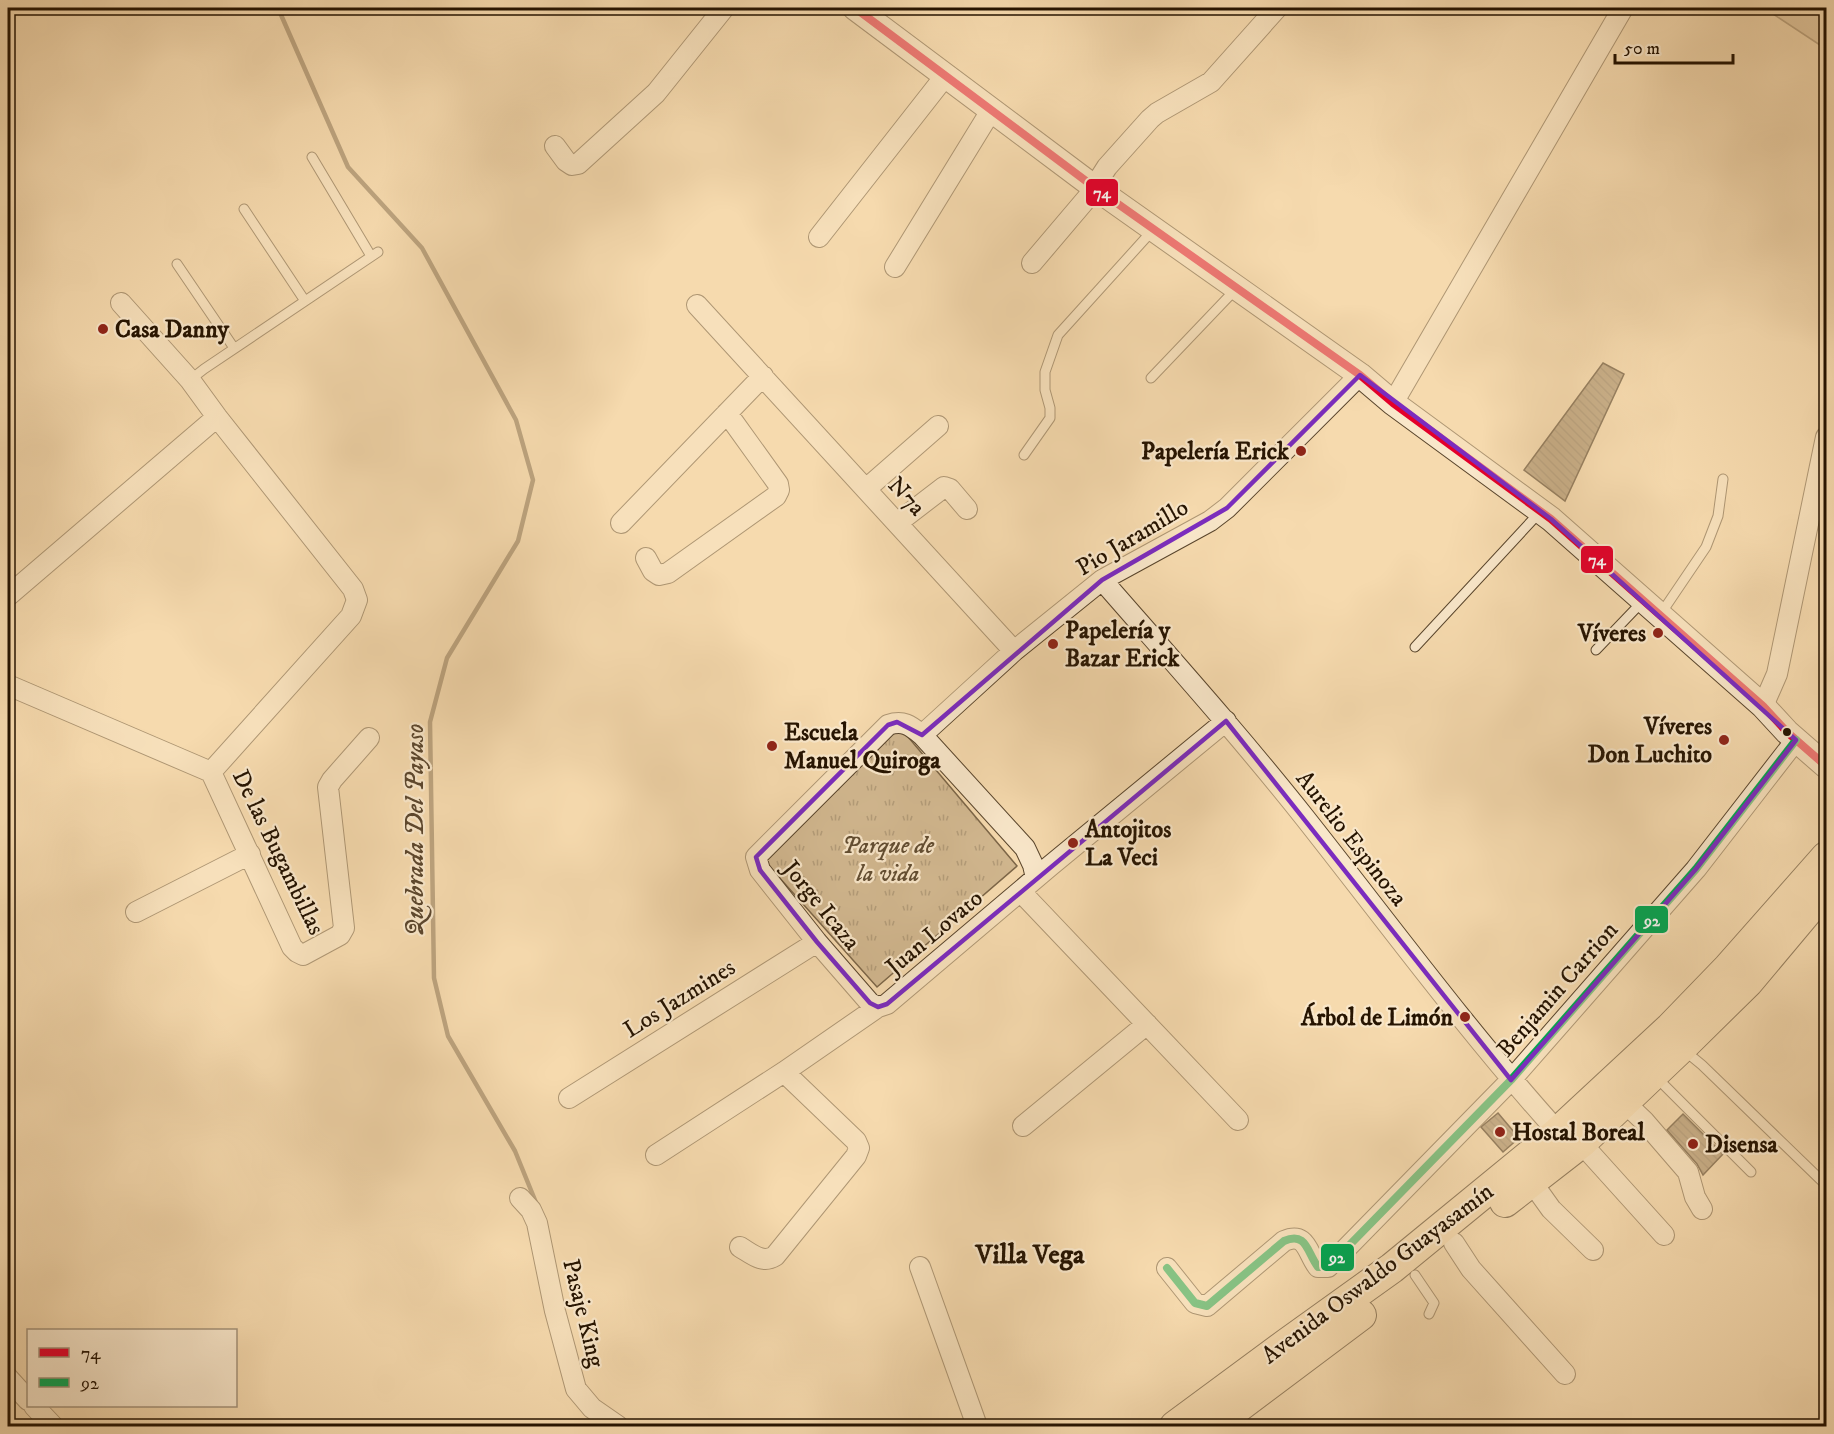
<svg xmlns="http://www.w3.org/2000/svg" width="1834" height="1434" viewBox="0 0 1834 1434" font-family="'IM FELL DW Pica',serif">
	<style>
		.park { fill: url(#park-tufts); stroke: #7c6648; stroke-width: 1.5 }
		.pitch { fill: #d2b890; stroke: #7c6648; stroke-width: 1.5 }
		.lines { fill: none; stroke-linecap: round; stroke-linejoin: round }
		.stream { stroke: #786245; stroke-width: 4.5 }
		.building { fill: url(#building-back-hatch); stroke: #251300; stroke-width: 1.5 }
		.service-casing { stroke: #59452c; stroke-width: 11 }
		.minor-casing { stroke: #59452c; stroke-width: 22 }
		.tertiary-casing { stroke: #59452c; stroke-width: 26 }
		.primary-casing { stroke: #251300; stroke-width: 32 }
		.service { stroke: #f9e7ca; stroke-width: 9 }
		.minor { stroke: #f9e7ca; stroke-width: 20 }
		.tertiary { stroke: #f9e7ca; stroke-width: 24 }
		.primary { stroke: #f6daae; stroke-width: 30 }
		.bus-1-casing { stroke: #f9e7ca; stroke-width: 12 }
		.bus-2-casing { stroke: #f9e7ca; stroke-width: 12 }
		.bus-1 { stroke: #e4002b; stroke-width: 8 }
		.bus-2 { stroke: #00a651; stroke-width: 8 }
		.marked { fill: none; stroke: #7b2cbf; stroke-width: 4.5; stroke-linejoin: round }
		.poi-dot { fill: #8f2418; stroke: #f9e7ca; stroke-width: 2 }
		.bus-dot { fill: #251300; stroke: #f9e7ca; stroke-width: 2 }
		.labels { text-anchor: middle; stroke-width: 4.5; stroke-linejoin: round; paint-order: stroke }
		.poi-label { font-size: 24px; font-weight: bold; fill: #251300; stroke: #f9e7ca; text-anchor: start }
		.street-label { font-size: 24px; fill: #251300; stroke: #f9e7ca }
		.park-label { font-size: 24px; font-style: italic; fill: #624d32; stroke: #f9e7ca }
		.water-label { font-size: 26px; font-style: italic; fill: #5c472e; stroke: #f9e7ca }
		.quarter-label { font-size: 27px; font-weight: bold; fill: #251300; stroke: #f9e7ca }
		.line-badge { stroke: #f9e7ca; stroke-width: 2 }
		.badge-label { font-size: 16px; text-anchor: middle; font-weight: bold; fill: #fff }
	</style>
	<defs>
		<pattern id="park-tufts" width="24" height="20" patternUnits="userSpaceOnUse" patternTransform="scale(1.5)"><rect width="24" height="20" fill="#d2b890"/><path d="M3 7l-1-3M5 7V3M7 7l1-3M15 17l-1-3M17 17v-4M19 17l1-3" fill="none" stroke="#b49d7a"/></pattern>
		<pattern id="building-back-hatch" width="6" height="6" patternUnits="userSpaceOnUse" patternTransform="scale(1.5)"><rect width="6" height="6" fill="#927a5a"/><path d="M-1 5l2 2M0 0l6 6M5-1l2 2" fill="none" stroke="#776348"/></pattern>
	</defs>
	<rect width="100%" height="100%" fill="#f6daae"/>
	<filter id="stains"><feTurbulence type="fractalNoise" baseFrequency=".00333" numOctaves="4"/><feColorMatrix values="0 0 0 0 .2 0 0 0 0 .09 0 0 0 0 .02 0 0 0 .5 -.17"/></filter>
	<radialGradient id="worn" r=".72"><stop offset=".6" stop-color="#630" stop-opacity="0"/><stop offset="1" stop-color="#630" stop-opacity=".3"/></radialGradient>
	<path class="park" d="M 898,725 L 1017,866 L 877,987 L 761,857 Z"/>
	<path class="pitch" d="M 1764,8 L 1826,8 L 1826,49 Z"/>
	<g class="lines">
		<path class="stream" d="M 278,8 L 348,167 L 422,248 L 516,420 L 533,480 L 518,541 L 447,658 L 430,722 L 434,978 L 448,1036 L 515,1151 L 537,1205
			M 590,1414 L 593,1426"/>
	</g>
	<path class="building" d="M 1603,363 L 1624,374 L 1565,501 L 1524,470 Z
		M 1498,1113 L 1519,1138 L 1503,1152 L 1481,1127 Z
		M 1683,1114 L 1723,1154 L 1703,1175 L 1697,1164 L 1667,1130 Z"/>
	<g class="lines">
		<g class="service-casing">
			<path id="service" d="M 312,157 L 371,256
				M 244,209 L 305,301
				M 177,264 L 234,348
				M 1151,378 L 1235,290
				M 190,380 L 204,369 L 378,252
				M 1024,455 L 1050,418 L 1050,408 L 1045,390 L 1045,372 L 1058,335 L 1152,231
				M 1660,615 L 1706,547 L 1718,516 L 1723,479
				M 1415,647 L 1539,513
				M 1596,650 L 1642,602
				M 1685,1051 L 1702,1065 L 1826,1185
				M 1657,1078 L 1751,1172
				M 1415,1275 L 1434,1303 L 1429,1314"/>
		</g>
		<g class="minor-casing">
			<path id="minor" d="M 555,146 L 566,161 L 572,165 L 578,164 L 656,93 L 724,8
				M 819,237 L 946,75
				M 1032,263 L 1088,197 L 1107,167 L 1150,119 L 1157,113 L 1211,82 L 1277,8
				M 895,267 L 992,109
				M 121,303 L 190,380 L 217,417 L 353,589 L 357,600 L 351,616 L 211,772
				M 697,305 L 1014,651
				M 1393,403 L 1623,8
				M 866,489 L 938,426
				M 621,523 L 763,376
				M 897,523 L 944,487 L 950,489 L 967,509
				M 646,558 L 653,571 L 659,575 L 668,573 L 776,496 L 779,490 L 778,484 L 727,413
				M 1102,580 C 1170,658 1240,736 1305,818 C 1388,923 1468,1032 1558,1132
				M 8,596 L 217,417
				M 8,685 L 211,772 L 292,947 L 297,952 L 303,955 L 340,935 L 344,928 L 328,787 L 332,780 L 369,738
				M 1763,706 L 1777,674 L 1826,437
				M 922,735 L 1014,651 L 1102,580 L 1210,521 L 1227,508 L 1360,375
				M 1021,892 L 1238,1120
				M 136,912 L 250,854
				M 878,1007 L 870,1003 L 817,942 L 760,870 L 756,857 L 888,725 C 903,720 910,725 922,735 L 1025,848 L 1033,865 L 1036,878
				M 569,1098 L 817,942
				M 1624,1102 L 1644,1121 L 1688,1172 L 1695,1197 L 1702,1209
				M 1023,1126 L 1147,1024
				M 1581,1143 L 1664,1235
				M 656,1155 L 784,1072 L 878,1007 L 887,1004 L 1050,866 L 1226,721
				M 1531,1181 L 1551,1209 L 1593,1250
				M 520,1198 L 531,1210 L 537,1223 L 555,1311 L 576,1389 L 592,1408 L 618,1426
				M 1454,1243 L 1471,1269 L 1565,1374
				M 740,1247 C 752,1254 762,1264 775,1256 L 856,1156 L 859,1148 L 856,1141 L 784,1072
				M 920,1267 L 977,1426
				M 1167,1268 L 1195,1303 L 1207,1306 L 1284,1241 C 1307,1231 1307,1253 1318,1267 L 1328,1267 L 1511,1080 L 1696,869 L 1796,740
				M 8,1378 L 28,1400
				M 34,1406 L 53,1426"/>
		</g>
		<g class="tertiary-casing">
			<path id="tertiary" d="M 855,8 L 1094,187 L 1360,375 L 1393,403 L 1551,519 L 1763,706 L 1787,732 L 1826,766"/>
		</g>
		<g class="primary-casing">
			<path id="primary" d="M 1505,1202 L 1581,1143 L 1681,1048 L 1748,982 L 1826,889
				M 1175,1426 L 1286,1344 L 1392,1268 L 1558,1132 L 1670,1028 L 1728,968 L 1826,857
				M 1213,1426 L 1361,1315"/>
		</g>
		<use href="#service" class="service"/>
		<use href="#minor" class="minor"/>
		<use href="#tertiary" class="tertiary"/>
		<use href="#primary" class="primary"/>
		<g class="bus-1-casing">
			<path id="bus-1" d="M 855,8 L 1094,187 L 1360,375 L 1393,403 L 1551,519 L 1763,706 L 1787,732 L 1826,766"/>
		</g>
		<g class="bus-2-casing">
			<path id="bus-2" d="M 1167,1268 L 1195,1303 L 1207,1306 L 1284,1241 C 1307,1231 1307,1253 1318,1267 L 1328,1267 L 1511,1080 L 1696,869 L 1796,740"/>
		</g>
		<use href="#bus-1" class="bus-1"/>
		<use href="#bus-2" class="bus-2"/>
	</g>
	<path d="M0 0H1834V1434H0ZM 1360,375 L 1551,519 L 1796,740 L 1696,869 L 1511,1080 L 1226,721 L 887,1004 L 878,1007 L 870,1003 L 817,942 L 760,870 L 756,857 L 888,725 L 897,722 L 922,735 L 1102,580 L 1227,508 Z" fill="#f6daae" fill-opacity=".55" fill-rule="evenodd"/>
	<path class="marked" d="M 1360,375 L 1551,519 L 1796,740 L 1696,869 L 1511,1080 L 1226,721 L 887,1004 L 878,1007 L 870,1003 L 817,942 L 760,870 L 756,857 L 888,725 L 897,722 L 922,735 L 1102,580 L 1227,508 Z"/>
	<g class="poi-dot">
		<circle cx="103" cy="329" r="6"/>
		<circle cx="1301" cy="451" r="6"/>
		<circle cx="1658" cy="633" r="6"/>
		<circle cx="1053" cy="644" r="6"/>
		<circle cx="1724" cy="740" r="6"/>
		<circle cx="772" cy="746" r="6"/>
		<circle cx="1073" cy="843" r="6"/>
		<circle cx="1465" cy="1017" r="6"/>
		<circle cx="1500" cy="1132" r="6"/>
		<circle cx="1693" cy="1144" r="6"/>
	</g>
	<circle class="bus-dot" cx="1787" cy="732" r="5"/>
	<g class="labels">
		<g class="poi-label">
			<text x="115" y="337">Casa Danny</text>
			<text x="1289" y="459" text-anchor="end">Papelería Erick</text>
			<text x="1065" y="638">Papelería y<tspan x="1065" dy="28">Bazar Erick</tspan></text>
			<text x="1646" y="641" text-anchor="end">Víveres</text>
			<text x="1712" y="734" text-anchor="end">Víveres<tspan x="1712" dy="28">Don Luchito</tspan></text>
			<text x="784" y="740">Escuela<tspan x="784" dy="28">Manuel Quiroga</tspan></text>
			<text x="1085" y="837">Antojitos<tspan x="1085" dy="28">La Veci</tspan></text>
			<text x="1453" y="1025" text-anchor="end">Árbol de Limón</text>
			<text x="1512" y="1140">Hostal Boreal</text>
			<text x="1705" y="1152">Disensa</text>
		</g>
		<g class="street-label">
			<text transform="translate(907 496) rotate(48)" y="8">N7a</text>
			<text transform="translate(1132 537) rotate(-31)" y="8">Pio Jaramillo</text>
			<text transform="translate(1352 838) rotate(52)" y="8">Aurelio Espinoza</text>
			<text transform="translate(279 852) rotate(64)" y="8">De las Bugambillas</text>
			<text transform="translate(822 905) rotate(51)" y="8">Jorge Icaza</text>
			<text transform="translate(934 932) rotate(-40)" y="8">Juan Lovato</text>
			<text transform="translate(1557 989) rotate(-49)" y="8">Benjamin Carrion</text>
			<text transform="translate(679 998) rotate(-32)" y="8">Los Jazmines</text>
			<text transform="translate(1377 1273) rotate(-37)" y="8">Avenida Oswaldo Guayasamín</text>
			<text transform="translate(584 1313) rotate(76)" y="8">Pasaje King</text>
		</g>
		<g class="park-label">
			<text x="888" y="853">Parque de<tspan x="888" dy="28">la vida</tspan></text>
		</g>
		<g class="water-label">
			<text transform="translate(414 830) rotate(-90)" y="9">Quebrada Del Payaso</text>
		</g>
		<g class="quarter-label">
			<text x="1030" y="1263">Villa Vega</text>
		</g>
	</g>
	<g class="line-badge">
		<rect x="1085" y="178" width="34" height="29" rx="6" fill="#e4002b"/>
		<rect x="1580" y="545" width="34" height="29" rx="6" fill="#e4002b"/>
		<rect x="1634" y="905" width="35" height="29" rx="6" fill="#00a651"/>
		<rect x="1320" y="1243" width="35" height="29" rx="6" fill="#00a651"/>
	</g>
	<g class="badge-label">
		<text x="1102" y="198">74</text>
		<text x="1597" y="565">74</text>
		<text x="1652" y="926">92</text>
		<text x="1337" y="1263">92</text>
	</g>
	<rect width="1834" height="1434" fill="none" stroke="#f6daae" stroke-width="30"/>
	<rect x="9" y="9" width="1816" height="1416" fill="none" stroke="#251300" stroke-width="3"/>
	<rect x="15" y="15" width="1804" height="1404" fill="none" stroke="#251300" stroke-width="1.5"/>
	<rect x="27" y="1329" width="210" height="78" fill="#f9e7ca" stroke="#a49279" stroke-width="1.5"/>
	<rect x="39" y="1348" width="30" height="9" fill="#e4002b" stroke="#a49279" stroke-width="1.5"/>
	<text x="81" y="1359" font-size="18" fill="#251300">74</text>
	<rect x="39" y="1378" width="30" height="9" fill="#00a651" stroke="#a49279" stroke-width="1.5"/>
	<text x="81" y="1389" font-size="18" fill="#251300">92</text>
	<path d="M1615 54v9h118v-9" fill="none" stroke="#251300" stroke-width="3"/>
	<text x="1624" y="54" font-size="18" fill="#251300" stroke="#f9e7ca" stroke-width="4.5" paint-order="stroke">50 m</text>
	<rect width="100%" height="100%" filter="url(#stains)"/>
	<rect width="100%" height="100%" fill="url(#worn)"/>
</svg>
